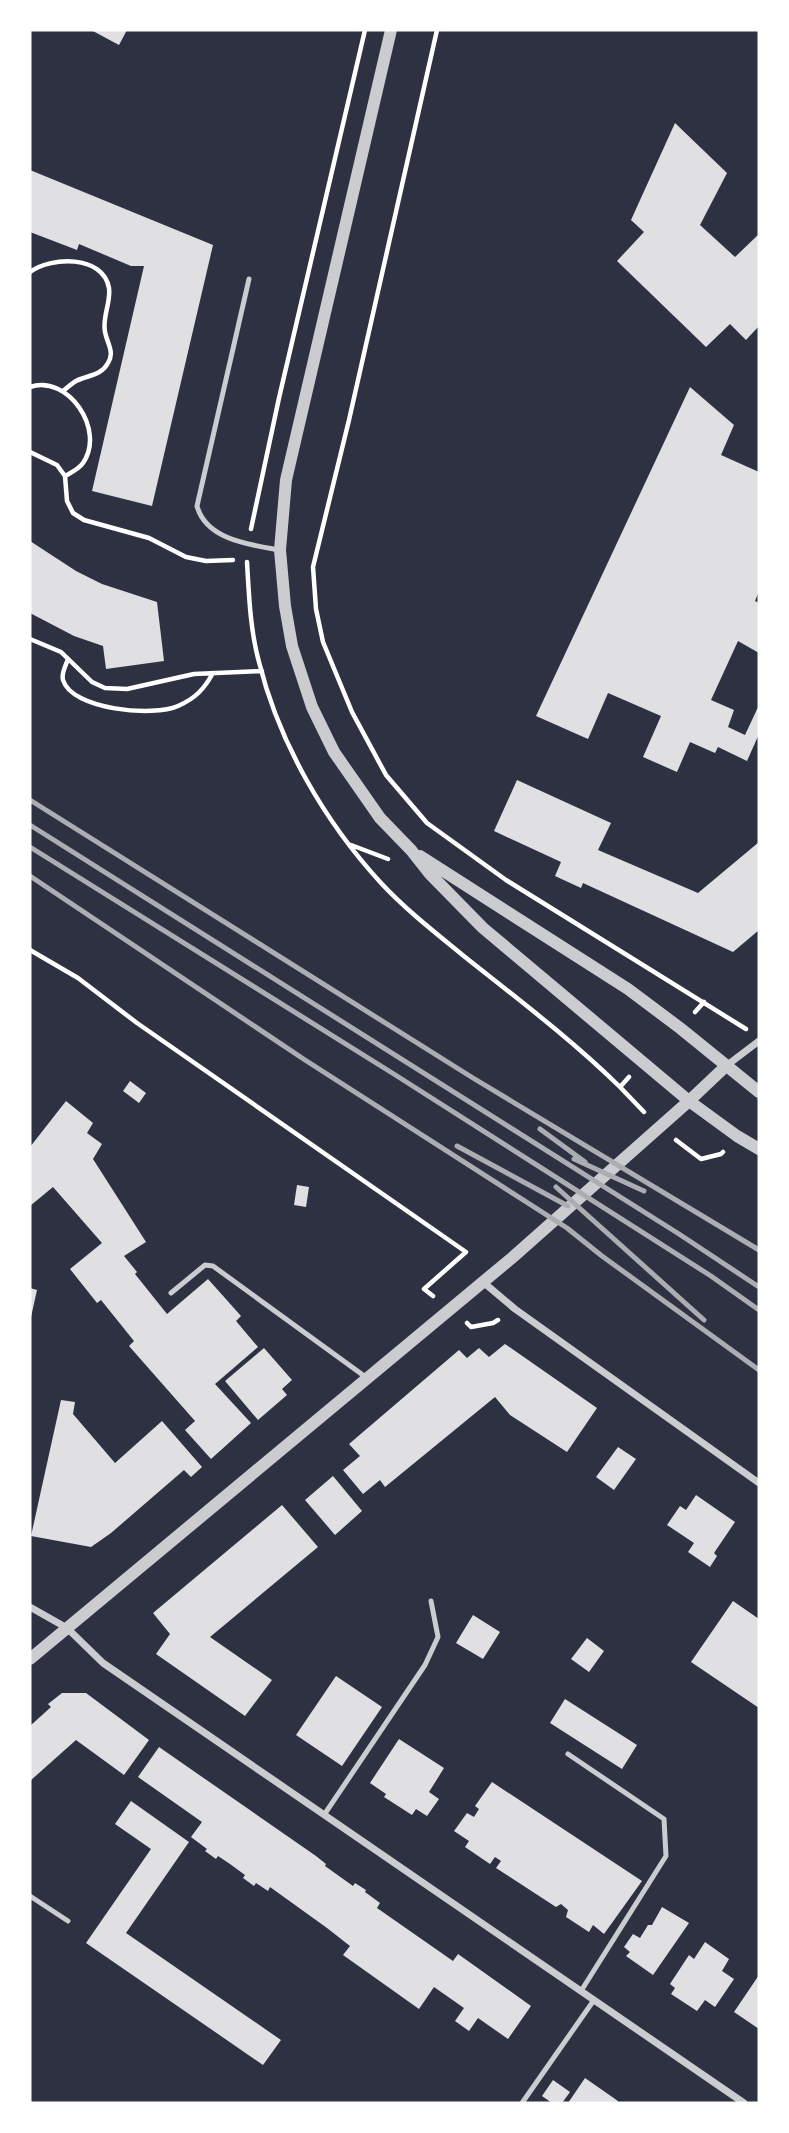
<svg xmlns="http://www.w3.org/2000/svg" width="789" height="2133" viewBox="0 0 789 2133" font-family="Inter,sans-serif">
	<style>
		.building { fill: #e0e0e3 }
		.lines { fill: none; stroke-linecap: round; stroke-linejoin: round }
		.path { stroke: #fff; stroke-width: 4.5 }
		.service { stroke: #caccd0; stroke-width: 5 }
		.minor { stroke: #caccd0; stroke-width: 7 }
		.tertiary { stroke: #caccd0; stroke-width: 12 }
		.rail { stroke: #abadb3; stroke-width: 5 }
	</style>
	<rect width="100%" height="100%" fill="#2d3142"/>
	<path class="building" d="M 91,30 L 127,30 L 119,45 Z
		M 675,123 L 727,173 L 700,225 L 735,257 L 759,234 L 759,326 L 746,340 L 730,324 L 706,347 L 617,261 L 644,232 L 631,220 Z
		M 30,170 L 213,245 L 152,506 L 92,491 L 144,266 L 131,266 L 79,244 L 77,250 L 30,232 Z
		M 690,387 L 734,425 L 721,455 L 759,472 L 759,591 L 755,601 L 759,603 L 759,653 L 738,641 L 711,700 L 734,710 L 728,727 L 745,735 L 759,705 L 759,734 L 747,761 L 718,747 L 715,753 L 690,742 L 677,772 L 643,757 L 661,716 L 608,693 L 588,739 L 536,716 Z
		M 30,541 L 76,571 L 102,584 L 157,602 L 164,661 L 106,669 L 103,646 L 74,636 L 30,613 Z
		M 517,780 L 611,823 L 598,850 L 698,893 L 759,842 L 759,930 L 733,952 L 583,883 L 581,888 L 555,876 L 561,862 L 494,831 Z
		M 130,1081 L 146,1093 L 139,1103 L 123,1091 Z
		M 66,1101 L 93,1123 L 87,1133 L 102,1144 L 93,1159 L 146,1242 L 124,1256 L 137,1272 L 135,1274 L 167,1314 L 208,1279 L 241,1316 L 236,1321 L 258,1347 L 215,1384 L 251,1423 L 211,1459 L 185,1430 L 195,1421 L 129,1346 L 134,1341 L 101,1300 L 97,1303 L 70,1269 L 102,1243 L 53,1187 L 30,1206 L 30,1147 Z
		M 297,1185 L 309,1187 L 306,1207 L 294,1205 Z
		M 30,1288 L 37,1290 L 31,1317 L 30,1317 Z
		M 505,1344 L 597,1408 L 567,1452 L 510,1415 L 495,1397 L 385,1487 L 380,1480 L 363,1494 L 343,1470 L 360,1456 L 349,1444 L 459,1350 L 467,1358 L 479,1348 L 489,1357 Z
		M 264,1348 L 292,1380 L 282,1389 L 287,1395 L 258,1420 L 225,1381 Z
		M 61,1400 L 75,1402 L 73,1414 L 115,1463 L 162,1421 L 202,1467 L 191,1477 L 184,1470 L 111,1533 L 91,1547 L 31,1536 Z
		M 618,1447 L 636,1459 L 614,1490 L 596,1477 Z
		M 333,1476 L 362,1511 L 335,1535 L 305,1500 Z
		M 696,1495 L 735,1522 L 714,1553 L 717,1556 L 710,1567 L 688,1552 L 694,1543 L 667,1525 L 680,1506 L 686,1510 Z
		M 282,1505 L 318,1547 L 210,1637 L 272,1680 L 245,1716 L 156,1654 L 170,1634 L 153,1613 Z
		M 733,1601 L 759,1619 L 759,1708 L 691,1662 Z
		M 473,1615 L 500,1632 L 483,1659 L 456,1643 Z
		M 587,1638 L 604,1651 L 589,1672 L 571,1659 Z
		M 336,1676 L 382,1707 L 342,1766 L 296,1735 Z
		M 62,1693 L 86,1693 L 149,1740 L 124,1775 L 76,1740 L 30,1781 L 30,1726 L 51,1707 L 48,1704 Z
		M 565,1699 L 637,1745 L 622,1769 L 550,1723 Z
		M 399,1739 L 444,1768 L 429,1792 L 439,1799 L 427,1816 L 416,1809 L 412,1815 L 384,1797 L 386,1794 L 370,1783 Z
		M 159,1747 L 316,1856 L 326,1864 L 325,1866 L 353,1886 L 355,1883 L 366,1890 L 365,1892 L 380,1903 L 377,1908 L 453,1961 L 458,1954 L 531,2006 L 508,2039 L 478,2018 L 469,2031 L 455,2021 L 464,2008 L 434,1987 L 419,2009 L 343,1955 L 350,1946 L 327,1928 L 270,1887 L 268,1891 L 256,1883 L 254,1886 L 243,1878 L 245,1875 L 230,1864 L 218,1856 L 216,1859 L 205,1851 L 207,1849 L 191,1837 L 202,1822 L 138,1777 Z
		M 492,1782 L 642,1881 L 604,1934 L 593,1925 L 589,1932 L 566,1917 L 568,1910 L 561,1904 L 556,1907 L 496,1868 L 501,1861 L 495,1857 L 490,1864 L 465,1847 L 469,1841 L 454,1831 L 467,1813 L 474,1817 L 479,1809 L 475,1806 Z
		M 131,1801 L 189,1842 L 126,1933 L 281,2040 L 263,2065 L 86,1943 L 151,1849 L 115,1824 Z
		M 662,1907 L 689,1923 L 653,1975 L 626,1956 L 630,1952 L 624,1947 L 633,1934 L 640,1938 L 648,1925 L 652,1925 Z
		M 705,1942 L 729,1959 L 722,1971 L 734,1979 L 715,2007 L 705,2000 L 697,2011 L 671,1994 L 675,1988 L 670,1984 L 689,1955 L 694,1959 Z
		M 759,1975 L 759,2029 L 734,2012 Z
		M 585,2078 L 618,2101 L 617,2103 L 568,2103 Z
		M 553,2080 L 570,2092 L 562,2103 L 552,2103 L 542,2096 Z"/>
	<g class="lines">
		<path class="path" d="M 437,30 L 349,420 L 313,567 L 316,609 L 323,642 L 352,712 L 386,775 L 427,823 L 506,880 L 746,1029
			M 30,272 C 50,257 103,254 109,288 C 111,303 102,317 105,332 C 107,343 115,352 108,363 C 101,376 88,375 76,381 C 71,384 67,388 63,391
			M 30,387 C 68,374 106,430 83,463 C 79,469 72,472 65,476
			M 30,452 L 57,465 L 65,476 L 67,501 L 73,513 L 84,520 L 149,538 L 186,557 L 206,561 L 233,560
			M 251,529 L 279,398 L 365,30
			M 247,562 C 249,595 250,629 259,662 C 279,743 325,822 381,883 C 406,910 437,934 465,957 C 518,999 572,1040 620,1087 L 629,1077
			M 30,639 L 61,652 L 92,682 L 105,688 L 127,689 L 194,674 L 262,671
			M 68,659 C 66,665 61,673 63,680 C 72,710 154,717 178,706 C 196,698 204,689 213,673
			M 351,845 L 388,859
			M 30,950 L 78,978 L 137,1023 L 466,1252 L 424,1289 L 433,1296
			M 695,1012 L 704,1002
			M 620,1087 L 644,1112
			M 676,1140 L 701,1159 L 721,1154 L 723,1152
			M 467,1323 L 471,1327 L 493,1323 L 498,1320"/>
		<path class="service" d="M 249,279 L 197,506 C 206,540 251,545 280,550
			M 171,1293 L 205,1265 L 213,1266 L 367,1378
			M 568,1754 L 664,1819 L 666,1856 L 581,1991
			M 324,1815 L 425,1665 L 438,1637 L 431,1601
			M 30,1896 L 68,1921
			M 522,2103 L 594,2000"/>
		<path class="minor" d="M 726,1066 L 759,1041
			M 483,1282 L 515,1309 L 759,1483
			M 30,1607 L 67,1628 L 103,1663 L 744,2103"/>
		<path class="tertiary" d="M 391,30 L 286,480 L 280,550 L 285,606 L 292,646 L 312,707 L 334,752 L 380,818 L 411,850 L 430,874 L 483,928 L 689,1101 L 737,1136 L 759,1149
			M 420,856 L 628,989 L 680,1028 L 759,1092
			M 30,1659 L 513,1257 L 689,1101 L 726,1066"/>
		<path class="rail" d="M 30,800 L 473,1078 L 759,1250
			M 30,825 L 679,1234 L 759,1287
			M 30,847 L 397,1076 L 711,1276 L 759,1310
			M 30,876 L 305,1060 L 567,1228 L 602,1256 L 759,1370
			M 540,1129 L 585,1162
			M 457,1146 L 568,1206
			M 574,1159 L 644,1191
			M 556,1187 L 704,1320"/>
	</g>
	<rect width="789" height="2133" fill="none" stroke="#ffffff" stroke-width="63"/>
</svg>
